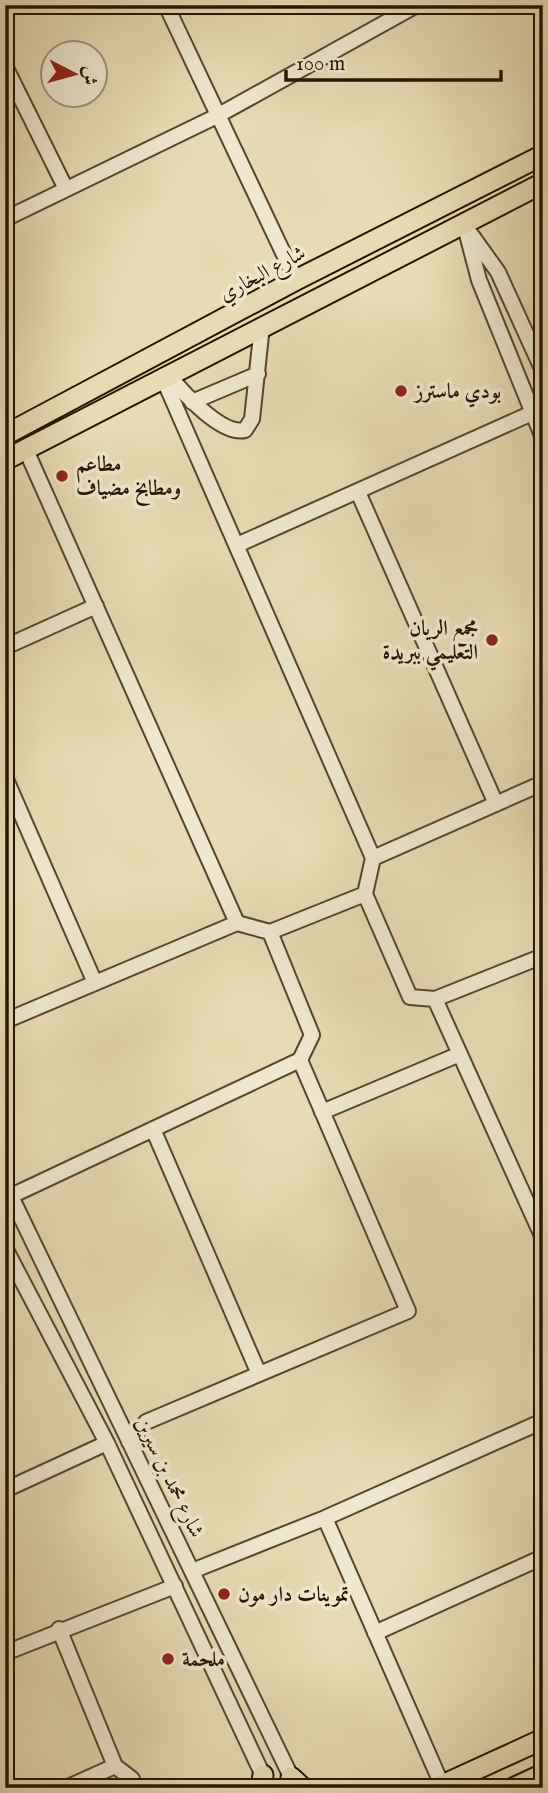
<svg xmlns="http://www.w3.org/2000/svg" width="548" height="1793" viewBox="0 0 548 1793" font-family="'IM FELL English',Amiri,serif">
	<style>
		.lines { fill: none; stroke-linecap: round; stroke-linejoin: round }
		.minor-casing { stroke: #56462e; stroke-width: 18 }
		.major-casing { stroke: #261401; stroke-width: 23 }
		.minor { stroke: #f0e8ce; stroke-width: 14 }
		.major { stroke: #e8dbb3; stroke-width: 19 }
		.poi-dot { fill: #8f2418; stroke: #f0e8ce; stroke-width: 2.5 }
		.labels { text-anchor: middle; stroke-width: 7; stroke-linejoin: round; paint-order: stroke }
		.street-label { font-size: 21px; fill: #261401; stroke: #f0e8ce }
		.poi-label { font-size: 21px; font-weight: bold; fill: #261401; stroke: #f0e8ce; text-anchor: start }
	</style>
	<rect width="100%" height="100%" fill="#e8dbb3"/>
	<filter id="stains"><feTurbulence type="fractalNoise" baseFrequency=".00286" numOctaves="4"/><feColorMatrix values="0 0 0 0 .2 0 0 0 0 .09 0 0 0 0 .02 0 0 0 .5 -.17"/></filter>
	<radialGradient id="worn" r=".72"><stop offset=".6" stop-color="#630" stop-opacity="0"/><stop offset="1" stop-color="#630" stop-opacity=".3"/></radialGradient>
	<g class="lines">
		<g class="minor-casing">
			<path id="minor" d="M 166,5 L 296,280
				M 5,66 L 66,189
				M 5,219 L 217,116 L 417,5
				M 464,223 L 479,280 L 543,438
				M 470,233 L 498,272 L 543,371
				M 169,375 C 182,392 222,436 245,430 L 252,419 L 262,326
				M 163,378 L 373,858 L 365,894 L 410,997 L 435,999 L 543,1238
				M 192,402 L 258,374
				M 26,450 L 237,923 L 270,932 L 312,1035 L 300,1060
				M 358,492 L 496,804
				M 237,545 L 532,413
				M 5,647 L 96,606
				M 5,777 L 95,983
				M 373,858 L 543,783
				M 270,932 L 365,894
				M 435,999 L 543,956
				M 5,1021 L 237,923
				M 322,1112 L 460,1054
				M 153,1129 L 259,1374
				M 5,1184 L 294,1783
				M 11,1196 L 300,1060 L 408,1311 L 146,1422 L 129,1442
				M 5,1248 L 107,1443 L 267,1784
				M 5,1490 L 107,1443
				M 325,1518 L 442,1785
				M 192,1571 L 325,1518 L 543,1421
				M 59,1629 L 115,1766 L 132,1779 L 135,1788
				M 375,1633 L 543,1557
				M 5,1653 L 175,1586
				M 66,1788 L 115,1766"/>
		</g>
		<g class="major-casing">
			<path id="major" d="M 5,435 L 296,280 L 543,155
				M 5,460 L 543,183
				M 291,1777 L 303,1788
				M 261,1788 L 263,1775
				M 436,1788 L 543,1739
				M 513,1788 L 543,1774"/>
		</g>
		<use href="#minor" class="minor"/>
		<use href="#major" class="major"/>
	</g>
	<g class="poi-dot">
		<circle cx="401" cy="391" r="7"/>
		<circle cx="62" cy="476" r="7"/>
		<circle cx="492" cy="640" r="7"/>
		<circle cx="224" cy="1594" r="7"/>
		<circle cx="168" cy="1659" r="7"/>
	</g>
	<g class="labels">
		<g class="street-label">
			<text transform="translate(262 273) rotate(-28)" y="7">شارع البخاري</text>
			<text transform="translate(170 1477) rotate(64)" y="7">شارع محمد بن سيرين</text>
		</g>
		<g class="poi-label">
			<text x="415" y="398">بودي ماسترز</text>
			<text x="76" y="471">مطاعم<tspan x="76" dy="24">ومطابخ مضياف</tspan></text>
			<text x="478" y="635" text-anchor="end">مجمع الريان<tspan x="478" dy="24">التعليمي ببريدة</tspan></text>
			<text x="238" y="1601">تموينات دار مون</text>
			<text x="182" y="1666">ملحمة</text>
		</g>
	</g>
	<rect width="548" height="1793" fill="none" stroke="#e8dbb3" stroke-width="28"/>
	<rect x="7" y="7" width="534" height="1779" fill="none" stroke="#261401" stroke-width="3.5"/>
	<rect x="14" y="14" width="520" height="1765" fill="none" stroke="#261401" stroke-width="2"/>
	<g transform="translate(74 74) rotate(96)"><circle r="33" fill="#f0e8ce" stroke="#9f937c" stroke-width="2"/>
	<path d="M0-5L12 26L0 18L-12 26Z" fill="#8f2418"/>
	<text y="-10" font-size="19" font-weight="bold" text-anchor="middle" fill="#261401">ش</text>
	</g>
	<path d="M286 70v10h215v-10" fill="none" stroke="#261401" stroke-width="3.5"/>
	<text x="296" y="70" font-size="21" fill="#261401" stroke="#f0e8ce" stroke-width="5" paint-order="stroke">100 m</text>
	<rect width="100%" height="100%" filter="url(#stains)"/>
	<rect width="100%" height="100%" fill="url(#worn)"/>
</svg>
